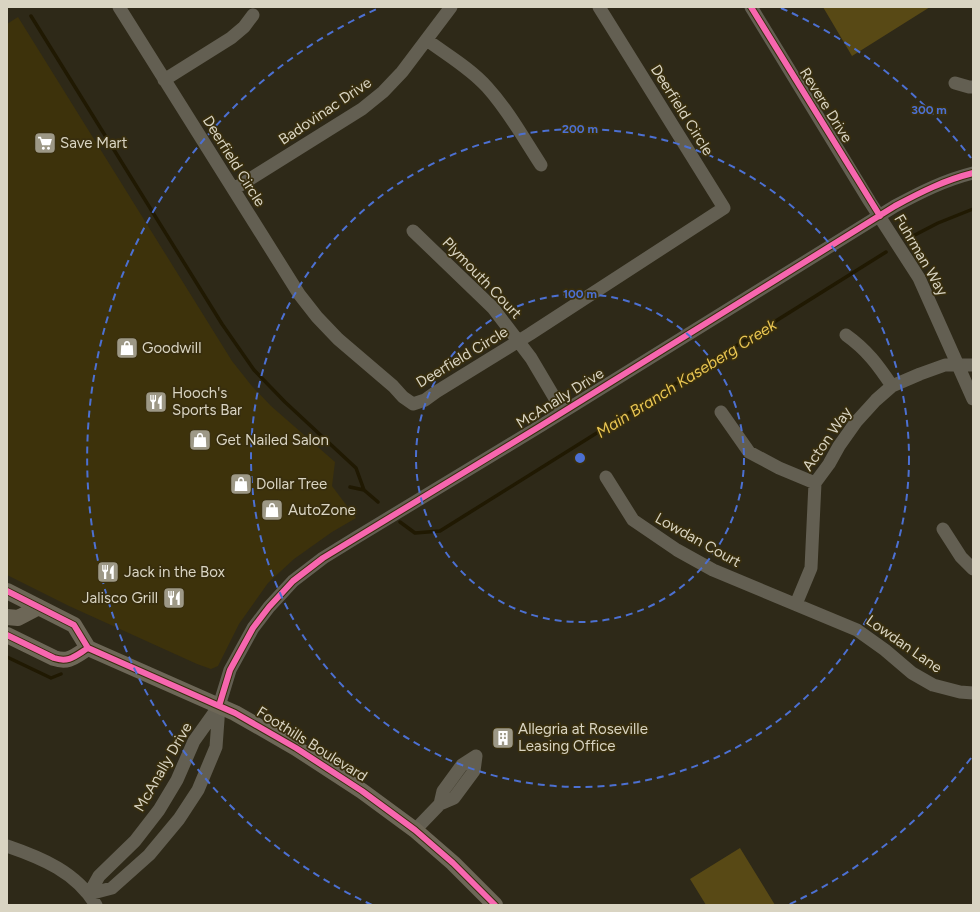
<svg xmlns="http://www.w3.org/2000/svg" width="980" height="912" viewBox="0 0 980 912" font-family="Figtree,sans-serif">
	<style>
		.built { fill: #3d320b }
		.green { fill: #584915 }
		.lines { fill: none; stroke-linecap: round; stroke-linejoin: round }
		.stream { stroke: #201902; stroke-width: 3.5 }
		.minor { stroke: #635f52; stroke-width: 13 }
		.major { stroke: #6d6757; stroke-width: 16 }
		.cycleway-casing { stroke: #382e0e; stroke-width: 8 }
		.cycleway { stroke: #f766af; stroke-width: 6 }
		.ring { fill: none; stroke: #4c70d2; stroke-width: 2; stroke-dasharray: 7 5 }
		.labels { text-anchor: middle; stroke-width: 3.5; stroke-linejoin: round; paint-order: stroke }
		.street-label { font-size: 15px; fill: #d9d4c2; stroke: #382e0e }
		.poi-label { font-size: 15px; fill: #d9d4c2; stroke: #382e0e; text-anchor: start }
		.water-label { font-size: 16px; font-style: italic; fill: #e8c552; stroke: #382e0e }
		.centre { fill: #4c70d2; stroke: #382e0e; stroke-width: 2 }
		.ring-label { font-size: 12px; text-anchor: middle; font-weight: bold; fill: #4c70d2; stroke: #382e0e; stroke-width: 3.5; stroke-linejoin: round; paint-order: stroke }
	</style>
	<rect width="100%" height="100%" fill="#2e2918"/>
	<path class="built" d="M 18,17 L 232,361 L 251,385 L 271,406 L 335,462 L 332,486 L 356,518 L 332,532 L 294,559 L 268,583 L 239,624 L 218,666 L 211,669 L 197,664 L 69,606 L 7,575 L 7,24 Z"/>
	<path class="green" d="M 823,7 L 930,7 L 852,56 Z
		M 740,848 L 775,905 L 706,905 L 690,879 Z"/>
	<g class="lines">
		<path class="stream" d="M 31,16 L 222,324 L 254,370 L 285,402 L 356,468 L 364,490
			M 909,238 L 938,223 L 973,209
			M 350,487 L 364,490 L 378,502
			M 400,522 L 415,533 L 440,531 L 886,252
			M 7,657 L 51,678 L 61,674"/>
		<path class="minor" d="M 119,7 L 299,294 L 317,317 L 338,339 L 393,386 L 403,397 L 413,404 L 425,400 L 436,392 L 530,334 L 724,208 L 599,7
			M 751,7 L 870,202 L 919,278 L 973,399
			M 427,40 C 447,55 470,68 487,87 C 508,110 524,139 541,165
			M 164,80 L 231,38 L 244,27 L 253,15
			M 955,83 L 969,87 L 973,87
			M 234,189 L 362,109 L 383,92 L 402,72 L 451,7
			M 413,231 L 493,308 L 531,358 L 563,412
			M 846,335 C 867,350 878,365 892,386
			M 721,412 L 749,452 L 779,468 L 815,483
			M 606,477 L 633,520 L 677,550 L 713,570 L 857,630 L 885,650 L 912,673 L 933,685 L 960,692 L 973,693
			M 943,529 L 961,557 L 973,569
			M 796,604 L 811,568 L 815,483 L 829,464 L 839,446 L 856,422 L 876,400 L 892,386 L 920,374 L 945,365 L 973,365
			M 440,804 L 454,798 L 474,771 L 476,756
			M 415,830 L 440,804 L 443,791 L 462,765 L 476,756
			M 7,846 C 42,858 76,872 96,905
			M 89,894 L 112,888 L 149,855 L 179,819 L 198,790 L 216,747 L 219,706 L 230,670 L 253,628 L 269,607 L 293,581 L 323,558 L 357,537 L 542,425 L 895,206 C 921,192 945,180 973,173
			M 89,894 L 99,876 L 135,841 L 159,810 L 177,780 L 194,741 L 219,706"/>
		<path class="major" d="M 7,591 L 74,625 L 88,648 L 235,713 L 296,748 L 362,791 L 415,830 L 453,863 L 495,905
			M 7,617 L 18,618 L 39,607
			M 7,635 L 54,658 C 69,663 75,656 88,648"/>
		<g class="cycleway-casing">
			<path id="cycleway" d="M 751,7 L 880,216
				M 7,591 L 74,625 L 88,648 L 235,713 L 296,748 L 362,791 L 415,830 L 453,863 L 495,905
				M 7,635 L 54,658 C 69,663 75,656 88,648
				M 219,706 L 230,670 L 253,628 L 269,607 L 293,581 L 323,558 L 542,425 L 895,206 C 921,192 945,180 973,173"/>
		</g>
		<use href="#cycleway" class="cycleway"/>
	</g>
	<g class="ring">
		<circle cx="580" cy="458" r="164"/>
		<circle cx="580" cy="458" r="329"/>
		<path d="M971 758A493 493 0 0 1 788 905M372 905A493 493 0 0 1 379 8M781 8A493 493 0 0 1 971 158"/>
	</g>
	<defs>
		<g id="supermarket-square" transform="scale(1.15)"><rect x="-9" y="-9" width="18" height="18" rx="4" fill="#9d9886" stroke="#382e0e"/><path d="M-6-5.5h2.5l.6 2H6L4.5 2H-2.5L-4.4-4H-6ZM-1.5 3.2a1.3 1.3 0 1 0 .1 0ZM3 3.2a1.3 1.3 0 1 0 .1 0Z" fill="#fff"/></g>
		<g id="shop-square" transform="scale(1.15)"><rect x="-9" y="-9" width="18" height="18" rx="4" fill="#9d9886" stroke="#382e0e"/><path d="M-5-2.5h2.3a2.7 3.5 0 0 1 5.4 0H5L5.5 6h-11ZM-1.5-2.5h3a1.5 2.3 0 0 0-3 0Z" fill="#fff"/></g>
		<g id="restaurant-square" transform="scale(1.15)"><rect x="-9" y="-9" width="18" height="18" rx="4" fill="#9d9886" stroke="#382e0e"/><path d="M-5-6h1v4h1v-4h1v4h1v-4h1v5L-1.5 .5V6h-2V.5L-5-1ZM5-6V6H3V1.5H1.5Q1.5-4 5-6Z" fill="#fff"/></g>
		<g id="building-square" transform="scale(1.15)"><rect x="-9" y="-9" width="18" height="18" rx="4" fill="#9d9886" stroke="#382e0e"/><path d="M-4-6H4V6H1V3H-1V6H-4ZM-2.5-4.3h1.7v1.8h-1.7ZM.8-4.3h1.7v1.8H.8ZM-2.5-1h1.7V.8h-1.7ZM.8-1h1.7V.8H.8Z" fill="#fff"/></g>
	</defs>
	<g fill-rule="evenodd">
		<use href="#supermarket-square" x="45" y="143"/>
		<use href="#shop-square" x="127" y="348"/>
		<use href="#restaurant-square" x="156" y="402"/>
		<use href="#shop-square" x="200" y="440"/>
		<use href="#shop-square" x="241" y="484"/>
		<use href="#shop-square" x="272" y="510"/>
		<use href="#restaurant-square" x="108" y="572"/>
		<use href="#restaurant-square" x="174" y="598"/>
		<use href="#building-square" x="503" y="738"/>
	</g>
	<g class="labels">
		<g class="street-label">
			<text transform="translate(826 105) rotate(58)" y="5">Revere Drive</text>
			<text transform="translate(682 110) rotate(58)" y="5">Deerfield Circle</text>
			<text transform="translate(325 111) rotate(-34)" y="5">Badovinac Drive</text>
			<text transform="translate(234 161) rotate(58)" y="5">Deerfield Circle</text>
			<text transform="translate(921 255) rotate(60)" y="5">Fuhrman Way</text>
			<text transform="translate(482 278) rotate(46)" y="5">Plymouth Court</text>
			<text transform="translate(462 357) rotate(-31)" y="5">Deerfield Circle</text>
			<text transform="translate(560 398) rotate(-32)" y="5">McAnally Drive</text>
			<text transform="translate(827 439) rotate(-55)" y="5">Acton Way</text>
			<text transform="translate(698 540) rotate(29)" y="5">Lowdan Court</text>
			<text transform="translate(904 644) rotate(35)" y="5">Lowdan Lane</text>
			<text transform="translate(312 744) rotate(32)" y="5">Foothills Boulevard</text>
			<text transform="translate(163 767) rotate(-60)" y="5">McAnally Drive</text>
		</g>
		<g class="poi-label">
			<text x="60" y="148">Save Mart</text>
			<text x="142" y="353">Goodwill</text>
			<text x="172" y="398">Hooch's<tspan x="172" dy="17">Sports Bar</tspan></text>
			<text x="216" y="445">Get Nailed Salon</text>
			<text x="256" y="489">Dollar Tree</text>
			<text x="288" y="515">AutoZone</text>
			<text x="124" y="577">Jack in the Box</text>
			<text x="158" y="603" text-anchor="end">Jalisco Grill</text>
			<text x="518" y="734">Allegria at Roseville<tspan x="518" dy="17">Leasing Office</tspan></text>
		</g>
		<g class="water-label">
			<text transform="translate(686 378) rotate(-32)" y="6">Main Branch Kaseberg Creek</text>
		</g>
	</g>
	<circle cx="580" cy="458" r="6" class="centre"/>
	<g class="ring-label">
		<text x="929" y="114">300 m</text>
		<text x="580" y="133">200 m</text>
		<text x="580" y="298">100 m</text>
	</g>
	<rect width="980" height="912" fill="none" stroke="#d9d4c2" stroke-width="16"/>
</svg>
